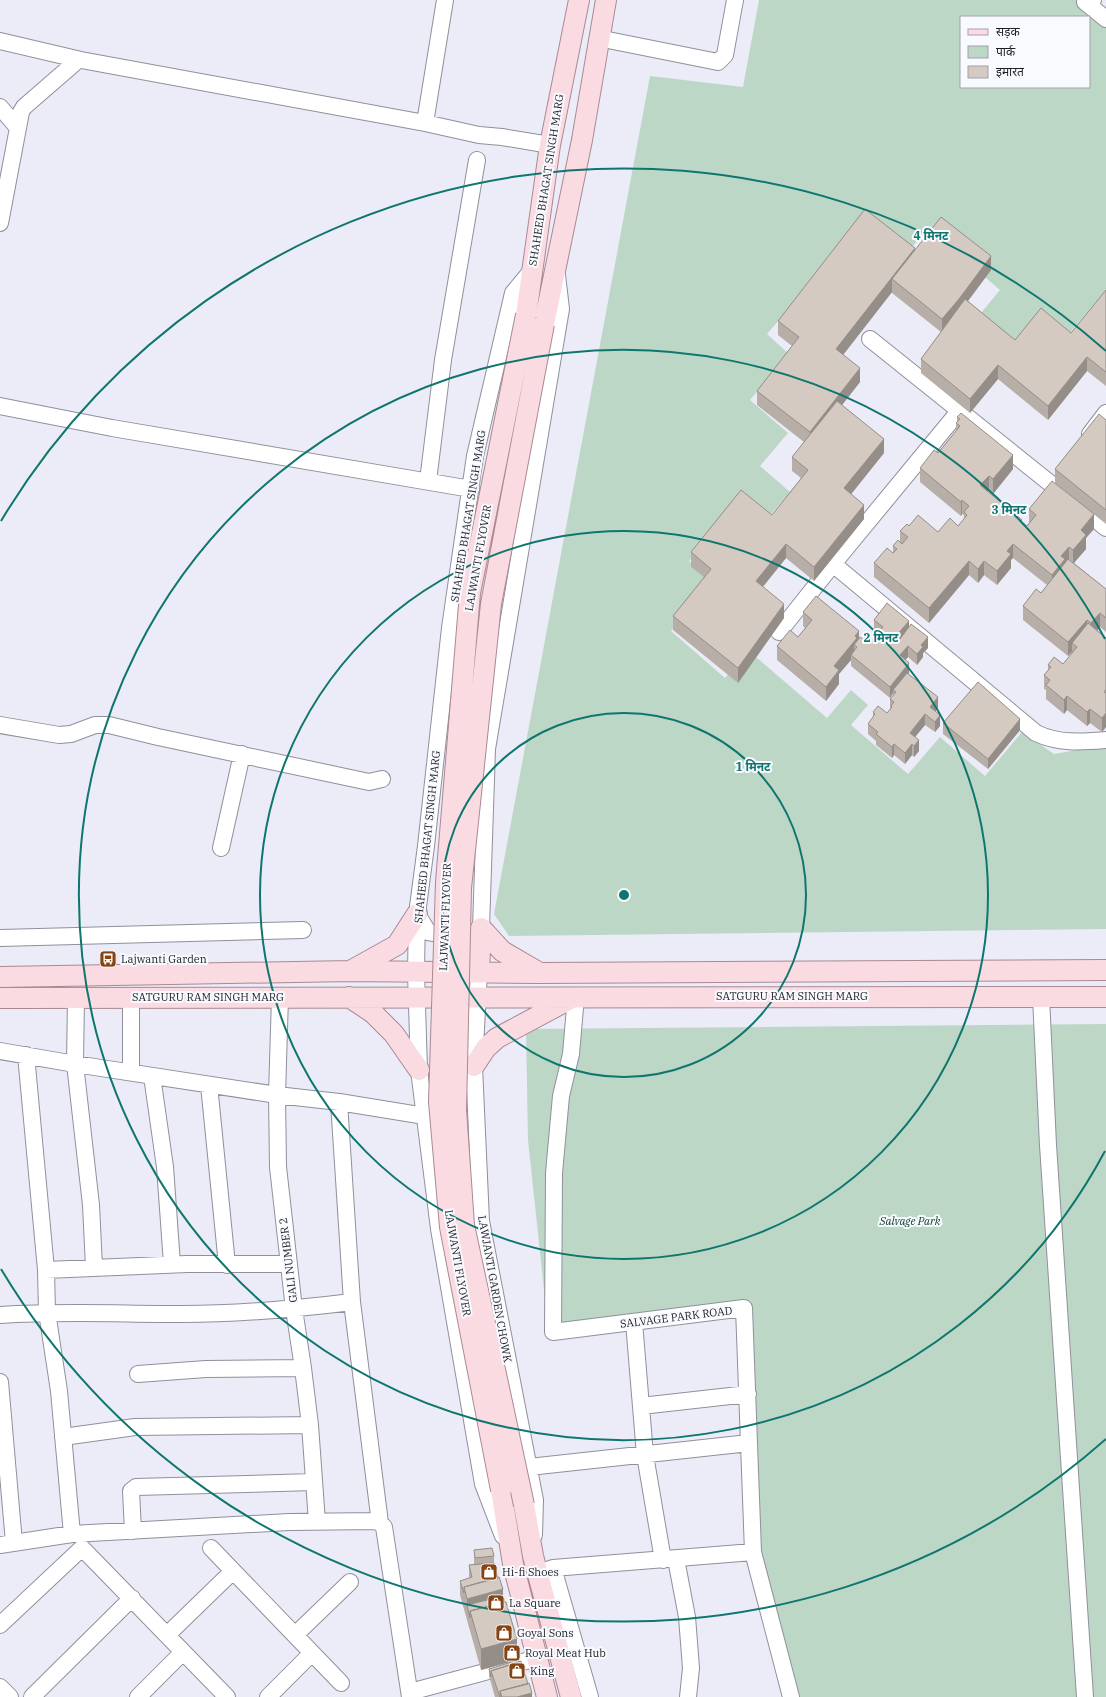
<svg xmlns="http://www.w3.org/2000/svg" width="1106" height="1697" viewBox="0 0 1106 1697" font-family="'IBM Plex Serif','Noto Sans Devanagari',serif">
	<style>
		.green { fill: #bdd7c7; fill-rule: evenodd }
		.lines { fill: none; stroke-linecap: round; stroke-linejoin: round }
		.minor-casing { stroke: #8f909b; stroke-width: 18 }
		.major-casing { stroke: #aa8992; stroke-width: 22 }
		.minor { stroke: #fff; stroke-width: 16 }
		.major { stroke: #fadbe2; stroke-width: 20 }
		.major-bridge-casing { stroke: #aa8992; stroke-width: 22; stroke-linecap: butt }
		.major-bridge { stroke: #fadbe2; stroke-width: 20 }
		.wall { fill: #b7aea7 }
		.shaded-wall { fill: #958d88 }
		.building { fill: #d5cac2; stroke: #958d88 }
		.ring { fill: none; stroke: #0f766e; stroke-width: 2 }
		.labels { text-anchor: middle; stroke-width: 4; stroke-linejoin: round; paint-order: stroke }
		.street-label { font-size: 11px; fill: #1d1e22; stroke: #f9faff }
		.poi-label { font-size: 11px; fill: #1d1e22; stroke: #f9faff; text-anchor: start }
		.park-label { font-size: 11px; font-style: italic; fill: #084128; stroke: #f9faff }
		.centre { fill: #0f766e; stroke: #f9faff; stroke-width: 2 }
		.ring-label { font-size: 12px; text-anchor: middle; font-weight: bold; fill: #0f766e; stroke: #f9faff; stroke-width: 4; stroke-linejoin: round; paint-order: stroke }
	</style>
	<rect width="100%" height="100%" fill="#ebecf8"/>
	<path class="green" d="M 759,0 L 1091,0 L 1106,13 L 1106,290 L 1067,336 L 1017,344 L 981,313 L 1000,290 L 928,228 L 908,252 L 867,217 L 767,334 L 789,354 L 750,400 L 788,433 L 760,466 L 790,492 L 766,520 L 742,500 L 689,561 L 714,582 L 671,631 L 725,678 L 749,651 L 827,718 L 851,690 L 868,705 L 851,725 L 908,774 L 940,737 L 985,776 L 1022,732 L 1054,754 L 1106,745 L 1106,929 L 509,936 L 494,914 L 650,76 L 743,87 ZM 961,17 L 1089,17 L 1089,87 L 961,87 Z
		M 1106,1024 L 1106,1697 L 800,1697 L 757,1550 L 736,1309 L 548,1327 L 528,1140 L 526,1029 Z"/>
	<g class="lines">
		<g class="minor-casing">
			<path id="minor" d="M 1093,0 L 1085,2 L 1106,19
				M 598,38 L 718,62 L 725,55 L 735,0
				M 0,41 L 81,60
				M 0,107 L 18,128
				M 425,123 L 445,0
				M 0,223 L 21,112 L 24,107 L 77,61 L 81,60 L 425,123 L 479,135 L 502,137 L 550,145
				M 870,339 L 1106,528
				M 0,406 L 112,428 L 471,489
				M 1090,434 L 1106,413
				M 428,481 L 443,360 L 477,160
				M 833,564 L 1036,733 C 1059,744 1081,742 1106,740
				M 779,632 L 833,564 L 960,410
				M 0,725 L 59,735 L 71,734 L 95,725 L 109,725 L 158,737 L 369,782 L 382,779
				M 221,848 L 242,754
				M 417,914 L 428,932 L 470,939 L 481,928 L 487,749 L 561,309 L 557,275
				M 0,938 L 303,930
				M 479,972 L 474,1066 L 481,1221 L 535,1500 L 534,1535
				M 576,996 L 571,1054 L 561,1096 L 554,1173 L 553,1332 L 744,1308 L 753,1552 L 791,1697
				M 76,997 L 75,1064 L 91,1205 L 94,1267
				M 280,997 L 277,1095 L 278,1167 L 294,1309 L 303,1368 L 310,1425 L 317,1522
				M 1041,997 L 1048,1145 L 1085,1697
				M 0,1051 L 75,1064 L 277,1095 L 339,1102 L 425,1116
				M 131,1072 L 131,997
				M 152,1076 L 165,1167 L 172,1264
				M 209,1085 L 227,1265
				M 339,1102 L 352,1302 L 380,1523
				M 46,1270 L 187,1264 L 288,1264
				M 0,1315 C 61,1311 121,1314 182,1314 C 239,1314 295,1309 352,1302
				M 634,1322 L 645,1455 L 663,1560
				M 138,1374 L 206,1369 L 303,1368
				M 0,1382 L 14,1543
				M 641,1406 L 748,1394
				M 63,1437 L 135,1427 L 310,1425
				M 529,1467 L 749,1443
				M 133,1531 L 131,1491 L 136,1487 L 314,1482
				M 72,1534 L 289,1522 L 376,1521 L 380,1523 L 384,1527 L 410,1697
				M 503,1536 L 483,1484 L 439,1229 L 419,1070 L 416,972 L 417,914 L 426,846 L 450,628 L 475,456 L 513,293 L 532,270
				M 0,1545 L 72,1534 L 59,1391 L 47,1312 L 46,1270 L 26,1055
				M 211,1548 L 341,1683
				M 676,1559 L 687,1617 L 691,1668 L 688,1697
				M 553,1568 L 590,1697
				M 538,1573 L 553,1568 L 753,1552
				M 0,1625 L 82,1548 L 227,1697
				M 167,1635 L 233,1571
				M 295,1635 L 350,1582
				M 0,1687 L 10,1697
				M 410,1692 L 537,1658
				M 32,1697 L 132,1598
				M 138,1697 L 183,1652
				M 268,1697 L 312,1653"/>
		</g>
		<g class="major-casing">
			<path id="major" d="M 526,315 L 550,145 L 579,0
				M 544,324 L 582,140 L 606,0
				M 481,928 L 502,951 L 538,972
				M 352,970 L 397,945 L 417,914
				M 479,972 L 481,928
				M 0,977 L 350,971 L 540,973 L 1106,970
				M 349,997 L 373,1013 L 394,1034 L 419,1070
				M 0,998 L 1106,997
				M 474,1066 L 486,1048 L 497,1038 L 572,998
				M 501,1490 L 513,1564 L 547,1697
				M 524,1505 L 533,1556 L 571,1697"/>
		</g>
		<use href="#minor" class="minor"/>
		<use href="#major" class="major"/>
		<g class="major-bridge-casing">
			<path id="major-bridge" d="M 501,1490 L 450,1227 L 439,1102 L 446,882 L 470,593 L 526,315
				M 524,1505 L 464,1225 L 456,1110 L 461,888 L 491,604 L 544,324"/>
		</g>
		<use href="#major-bridge" class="major-bridge"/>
	</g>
	<path class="wall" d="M 915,249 L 991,270 L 968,301 L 1015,340 L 1071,333 L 1106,290 L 1106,386 L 1087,371 L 1048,420 L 998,379 L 970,413 L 921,373 L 921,359 L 941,332 L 892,293 L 892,292 L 843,355 L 860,382 L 842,405 L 884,453 L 851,494 L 864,519 L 814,581 L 786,558 L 763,587 L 784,618 L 738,683 L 673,630 L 673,616 L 704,577 L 691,567 L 691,552 L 772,515 L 801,478 L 792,471 L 792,457 L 804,442 L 757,405 L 757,391 L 792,346 L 778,335 L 778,321 Z
		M 957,417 L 1013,469 L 993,494 L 989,490 L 987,491 L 1022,522 L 1027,526 L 1029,523 L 1029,509 L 1094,529 L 1086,538 L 1086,549 L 1074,563 L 1106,589 L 1106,632 L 1100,627 L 1097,630 L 1106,638 L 1106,727 L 1102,732 L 1090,723 L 1087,726 L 1067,710 L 1064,714 L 1046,699 L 1046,690 L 1044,689 L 1044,675 L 1048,670 L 1048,665 L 1063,664 L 1072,654 L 1072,652 L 1068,656 L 1023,620 L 1023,606 L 1041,593 L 1047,585 L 1013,558 L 1011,560 L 1011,568 L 997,585 L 984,575 L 978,583 L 969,575 L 929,623 L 874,577 L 874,563 L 893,553 L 893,546 L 900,543 L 900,531 L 909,526 L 938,532 L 958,526 L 964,520 L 964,515 L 962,514 L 961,516 L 920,482 L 920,468 L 938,453 L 956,431 L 956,423 L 957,422 Z
		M 1106,420 L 1106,524 L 1055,483 L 1055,469 Z
		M 803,612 L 869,644 L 878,633 L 874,630 L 874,620 L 909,627 L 928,648 L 923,653 L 923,657 L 917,665 L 908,657 L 905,660 L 909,674 L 938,708 L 935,711 L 940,726 L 935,732 L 925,725 L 915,737 L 919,751 L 914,757 L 912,755 L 905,764 L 894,755 L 892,758 L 876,745 L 876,741 L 868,734 L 868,724 L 873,717 L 873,712 L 887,713 L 890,709 L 890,699 L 893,696 L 893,693 L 890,698 L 851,666 L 851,660 L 839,674 L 839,684 L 826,701 L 777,660 L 777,646 L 798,637 L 805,628 L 803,626 Z
		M 943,723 L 1020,730 L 988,769 L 943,734 Z
		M 474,1550 L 494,1556 L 494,1563 L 503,1596 L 517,1660 L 481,1670 L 460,1595 L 460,1581 L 469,1578 L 469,1565 L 474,1564 Z
		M 489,1669 L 528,1684 L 532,1697 L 495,1697 L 489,1676 Z"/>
	<path class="shaded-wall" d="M 915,248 L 915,262 L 892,279 L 892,292 L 836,364 L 836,349 Z
		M 991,256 L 991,270 L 959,313 L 942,333 L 942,319 Z
		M 1087,357 L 1087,371 L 1048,420 L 1048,406 Z
		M 998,365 L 998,379 L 970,413 L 970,399 Z
		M 860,368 L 860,382 L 810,446 L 810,432 Z
		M 884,439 L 884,453 L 844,503 L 844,488 Z
		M 1013,455 L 1013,469 L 993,494 L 993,479 Z
		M 989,476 L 989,490 L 980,500 L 980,485 Z
		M 962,500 L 962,514 L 961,516 L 961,502 Z
		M 864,505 L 864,519 L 814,581 L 814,567 Z
		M 1094,514 L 1094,529 L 1086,538 L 1086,549 L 1073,564 L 1073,550 L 1081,530 Z
		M 786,544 L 786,558 L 756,595 L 756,581 Z
		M 1013,544 L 1013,558 L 1011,560 L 1011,568 L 997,585 L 997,571 L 1007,551 Z
		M 1069,547 L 1069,561 L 1052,590 L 1052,575 L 1061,556 Z
		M 969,561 L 969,575 L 929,623 L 929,608 Z
		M 984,561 L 984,575 L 978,583 L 978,569 Z
		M 784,604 L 784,618 L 738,683 L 738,668 Z
		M 1100,613 L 1100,627 L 1091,638 L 1091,623 Z
		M 1087,620 L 1087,634 L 1072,643 L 1072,652 L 1068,656 L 1068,642 Z
		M 909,621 L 909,632 L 896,647 L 896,636 Z
		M 859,631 L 859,645 L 854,645 L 854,655 L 851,655 L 851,660 L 839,674 L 839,684 L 826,701 L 826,687 L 834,666 Z
		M 928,637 L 928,648 L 923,653 L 923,657 L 917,665 L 917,654 L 921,645 Z
		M 908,646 L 908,657 L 900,666 L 900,655 Z
		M 909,663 L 909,674 L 895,691 L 893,690 L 893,693 L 890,698 L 890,687 Z
		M 1067,696 L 1067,710 L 1064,714 L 1064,700 Z
		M 938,697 L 938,708 L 930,718 L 930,707 Z
		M 1090,709 L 1090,723 L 1087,726 L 1087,712 Z
		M 1106,713 L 1106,727 L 1102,732 L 1102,718 Z
		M 925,714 L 925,725 L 910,743 L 910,733 Z
		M 940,715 L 940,726 L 935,732 L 935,722 Z
		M 1020,719 L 1020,730 L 988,769 L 988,759 Z
		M 919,740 L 919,751 L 914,757 L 914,746 Z
		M 894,744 L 894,755 L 892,758 L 892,747 Z
		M 912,744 L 912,755 L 905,764 L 905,753 Z
		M 503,1589 L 503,1609 L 470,1611 L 467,1607 L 467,1599 Z
		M 517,1639 L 517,1660 L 481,1670 L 481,1649 Z
		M 532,1693 L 532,1697 L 503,1697 Z"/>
	<path class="building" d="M 865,209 L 915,248 L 836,349 L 860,368 L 810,432 L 757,391 L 799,337 L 778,321 Z
		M 941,217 L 991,256 L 959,299 L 942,319 L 892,279 Z
		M 1106,290 L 1106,372 L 1087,357 L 1048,406 L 998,365 L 970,399 L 921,359 L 965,299 L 1015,340 L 1041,308 L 1071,333 Z
		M 837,401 L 884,439 L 844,488 L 864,505 L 814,567 L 786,544 L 756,581 L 784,604 L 738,668 L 673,616 L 711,569 L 691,552 L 741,490 L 772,515 L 808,470 L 792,457 Z
		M 961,413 L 1013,455 L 993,479 L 989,476 L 980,485 L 1022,520 L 1021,521 L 1027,526 L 1036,515 L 1029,509 L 1052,481 L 1094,514 L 1081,530 L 1086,535 L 1073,550 L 1069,547 L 1061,556 L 1065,559 L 1052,575 L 1013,544 L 1007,551 L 1011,554 L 997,571 L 984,561 L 978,569 L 969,561 L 929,608 L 874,563 L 887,548 L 893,553 L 897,549 L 893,546 L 898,540 L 902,544 L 908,537 L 900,531 L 907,524 L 909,526 L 918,515 L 938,532 L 950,518 L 958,526 L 967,515 L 964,512 L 969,506 L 962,500 L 961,502 L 920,468 L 934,450 L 938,453 L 960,426 L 956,423 L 960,419 L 957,417 Z
		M 1099,414 L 1106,420 L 1106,510 L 1055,469 Z
		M 1068,559 L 1106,589 L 1106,618 L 1100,613 L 1091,623 L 1087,620 L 1068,642 L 1023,606 L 1036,589 L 1041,593 Z
		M 816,596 L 859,631 L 855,636 L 857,638 L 834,666 L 839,670 L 826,687 L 777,646 L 790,630 L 798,637 L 812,620 L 803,612 Z
		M 887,603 L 909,621 L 896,636 L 900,639 L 911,624 L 928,637 L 921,645 L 923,647 L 917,654 L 908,646 L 900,655 L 909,663 L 890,687 L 851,655 L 857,647 L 854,645 L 860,637 L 869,644 L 883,627 L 874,620 Z
		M 1088,623 L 1106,638 L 1106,689 L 1104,692 L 1106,693 L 1106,713 L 1102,718 L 1090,709 L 1087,712 L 1067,696 L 1064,700 L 1046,685 L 1050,680 L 1044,675 L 1051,667 L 1048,665 L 1054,657 L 1063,664 L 1077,647 L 1072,643 Z
		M 907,673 L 938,697 L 930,707 L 940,715 L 935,722 L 925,714 L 910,733 L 919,740 L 914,746 L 912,744 L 905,753 L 894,744 L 892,747 L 876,734 L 878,732 L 868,724 L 875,714 L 873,712 L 878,706 L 887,713 L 892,707 L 891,706 L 894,702 L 890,699 L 896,692 L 893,690 Z
		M 978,682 L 1020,719 L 988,759 L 943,723 Z
		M 492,1548 L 494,1556 L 475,1558 L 474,1550 Z
		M 494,1563 L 498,1578 L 464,1587 L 464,1593 L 460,1581 L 472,1577 L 469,1565 Z
		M 499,1577 L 503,1589 L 467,1599 L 464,1587 Z
		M 503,1596 L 505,1602 L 470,1611 L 470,1618 L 467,1605 Z
		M 506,1602 L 517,1639 L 481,1649 L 470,1611 Z
		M 518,1660 L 519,1662 L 491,1671 L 491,1677 L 489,1669 Z
		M 521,1661 L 528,1684 L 500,1691 L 500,1697 L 491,1671 Z
		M 529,1683 L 532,1693 L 517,1697 L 502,1697 L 500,1691 Z"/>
	<g class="ring">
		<circle cx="624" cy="895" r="182"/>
		<circle cx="624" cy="895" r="364"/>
		<path d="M1105 1151A545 545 0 1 1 1105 639"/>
		<path d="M1106 1439A727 727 0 0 1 1 1269M1 521A727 727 0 0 1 1106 351"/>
	</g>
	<defs>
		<g id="bus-square" transform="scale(0.9)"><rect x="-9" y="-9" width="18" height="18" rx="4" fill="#864412" stroke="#f9faff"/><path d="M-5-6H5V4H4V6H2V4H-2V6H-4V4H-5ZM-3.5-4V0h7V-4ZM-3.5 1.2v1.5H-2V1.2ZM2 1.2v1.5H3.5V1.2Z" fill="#fff"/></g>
		<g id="shop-square" transform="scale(0.9)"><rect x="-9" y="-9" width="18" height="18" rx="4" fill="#864412" stroke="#f9faff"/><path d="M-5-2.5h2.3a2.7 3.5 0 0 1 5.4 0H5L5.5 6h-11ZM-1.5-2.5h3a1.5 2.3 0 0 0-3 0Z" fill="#fff"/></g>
	</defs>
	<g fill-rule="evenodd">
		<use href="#bus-square" x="108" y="959"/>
		<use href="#shop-square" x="489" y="1572"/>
		<use href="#shop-square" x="496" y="1603"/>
		<use href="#shop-square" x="504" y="1633"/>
		<use href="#shop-square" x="512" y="1653"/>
		<use href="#shop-square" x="517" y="1671"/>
	</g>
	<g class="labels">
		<g class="street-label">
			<text transform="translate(546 180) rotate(-81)" y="4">SHAHEED BHAGAT SINGH MARG</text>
			<text transform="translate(468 516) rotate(-81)" y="4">SHAHEED BHAGAT SINGH MARG</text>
			<text transform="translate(478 558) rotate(-80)" y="4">LAJWANTI FLYOVER</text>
			<text transform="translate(427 837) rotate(-84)" y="4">SHAHEED BHAGAT SINGH MARG</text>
			<text transform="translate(445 917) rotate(-88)" y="4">LAJWANTI FLYOVER</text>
			<text x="792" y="1000">SATGURU RAM SINGH MARG</text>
			<text x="208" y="1001">SATGURU RAM SINGH MARG</text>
			<text transform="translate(288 1260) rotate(-97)" y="4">GALI NUMBER 2</text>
			<text transform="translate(458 1263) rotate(80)" y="4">LAJWANTI FLYOVER</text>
			<text transform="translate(495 1289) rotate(80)" y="4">LAWJANTI GARDEN CHOWK</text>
			<text transform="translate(676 1317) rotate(-7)" y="4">SALVAGE PARK ROAD</text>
		</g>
		<g class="poi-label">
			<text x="121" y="963">Lajwanti Garden</text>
			<text x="502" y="1576">Hi-fi Shoes</text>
			<text x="509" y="1607">La Square</text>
			<text x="517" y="1637">Goyal Sons</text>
			<text x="525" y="1657">Royal Meat Hub</text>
			<text x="530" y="1675">King</text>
		</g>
		<g class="park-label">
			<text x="910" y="1225">Salvage Park</text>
		</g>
	</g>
	<circle cx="624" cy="895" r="6" class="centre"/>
	<g class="ring-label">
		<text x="931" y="240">4 मिनट</text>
		<text x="1009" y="514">3 मिनट</text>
		<text x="881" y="642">2 मिनट</text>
		<text x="753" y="771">1 मिनट</text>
	</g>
	<rect x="960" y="16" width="130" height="72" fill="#f9faff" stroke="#a1a2a7"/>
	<rect x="968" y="29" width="20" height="6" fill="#fadbe2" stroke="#a1a2a7"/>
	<text x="996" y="36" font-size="12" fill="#1d1e22">सड़क</text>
	<rect x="968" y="46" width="20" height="12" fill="#bdd7c7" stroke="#a1a2a7"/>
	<text x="996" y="56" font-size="12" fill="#1d1e22">पार्क</text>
	<rect x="968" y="66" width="20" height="12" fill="#d5cac2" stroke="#a1a2a7"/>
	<text x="996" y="76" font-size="12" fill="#1d1e22">इमारत</text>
</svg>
